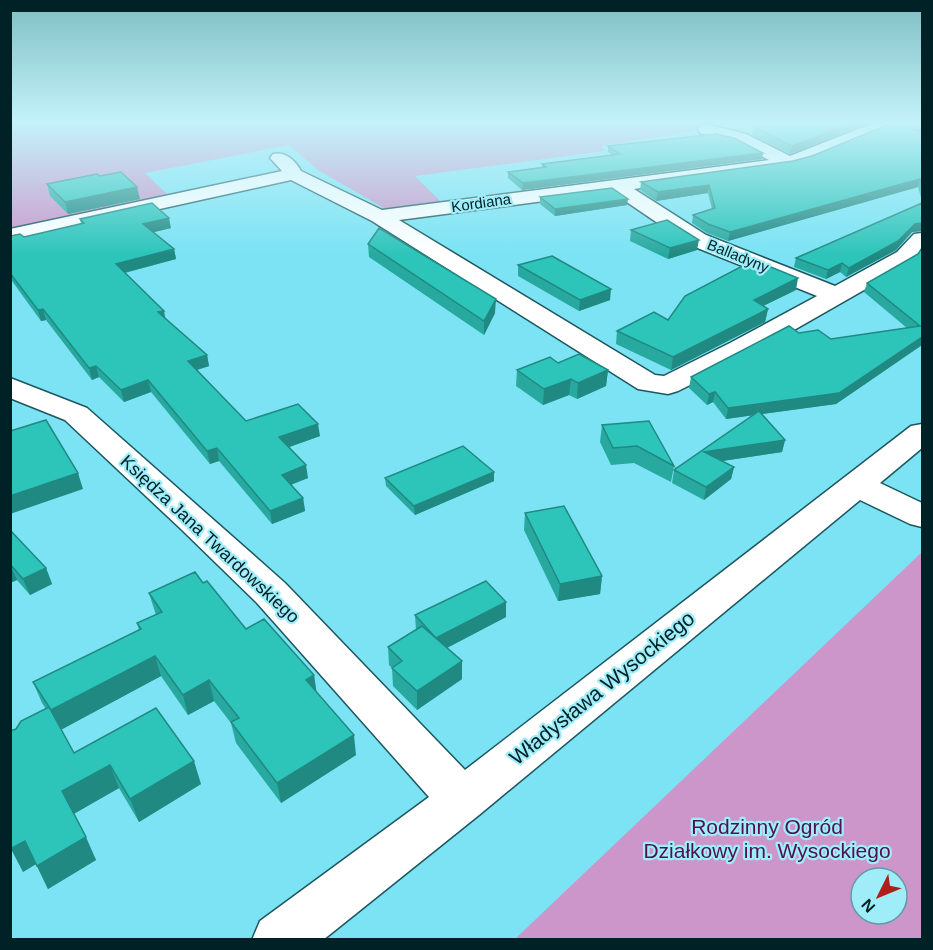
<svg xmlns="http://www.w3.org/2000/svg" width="933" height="950" viewBox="0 0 933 950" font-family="Arial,sans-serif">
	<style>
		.green { fill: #cc96ca; fill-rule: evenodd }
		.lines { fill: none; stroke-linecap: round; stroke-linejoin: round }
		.minor-casing { stroke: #1d565e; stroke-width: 3 }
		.minor { fill: #fff; fill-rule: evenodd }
		.wall { fill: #27a9a0 }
		.shaded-wall { fill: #208982 }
		.building { fill: #2dc4ba; stroke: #208982; stroke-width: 1.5 }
		.labels { text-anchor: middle; stroke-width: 4.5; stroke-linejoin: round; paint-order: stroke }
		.far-street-label { font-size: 15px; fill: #002126; stroke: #9eedf9 }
		.street-label { font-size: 18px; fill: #002126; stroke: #9eedf9 }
		.near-street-label { font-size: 21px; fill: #002126; stroke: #9eedf9 }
		.near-park-label { font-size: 21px; fill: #4f114f; stroke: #9eedf9 }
	</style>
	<rect width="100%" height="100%" fill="#7be3f3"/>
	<path class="green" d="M 10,122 L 730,122 L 711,128 L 601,146 L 605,151 L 415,176 L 442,203 L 389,211 L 318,170 L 289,145 L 145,173 L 169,196 L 11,232 Z
		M 922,552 L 922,939 L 515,939 ZM 861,878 L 897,878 L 897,914 L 861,914 Z"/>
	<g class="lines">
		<g class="minor-casing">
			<path id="minor" d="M 876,122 L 897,122 L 895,125 L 809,162 L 791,167 L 634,189 L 706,235 L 835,286 L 897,252 L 914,234 L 922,233 L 922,251 L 913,262 L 750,355 L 678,391 L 668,394 L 638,389 L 372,221 L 291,180 L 10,242 L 10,229 L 282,171 L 270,158 L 273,154 C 285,151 295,160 301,171 L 382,210 L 769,160 L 734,142 L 700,133 L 698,129 L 700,125 L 706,124 L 746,134 L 790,156 ZM 612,192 L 690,245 L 817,296 L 730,343 L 664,376 L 655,375 L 399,220 Z
				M 10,378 L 87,408 L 285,583 L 465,770 L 911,426 L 922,424 L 922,448 L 880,483 L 922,503 L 922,527 L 910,524 L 860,500 L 479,815 L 323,940 L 252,940 L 260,921 L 429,797 L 257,603 L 181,529 L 65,420 L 10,398 Z"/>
		</g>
		<use href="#minor" class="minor"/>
	</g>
	<path class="wall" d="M 854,122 L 871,122 L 790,154 L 752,135 L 754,127 Z
		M 922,122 L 922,201 L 918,187 L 728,241 L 707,233 L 692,223 L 693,215 L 712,209 L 708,193 L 656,201 L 640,190 L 641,182 L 793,161 Z
		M 608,146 L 762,159 L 522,190 L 508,178 L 508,172 L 542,167 L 542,164 L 612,155 L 608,152 Z
		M 100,176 L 140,199 L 68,214 L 50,196 L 47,184 Z
		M 540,197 L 627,205 L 555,216 L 540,204 Z
		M 922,203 L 922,231 L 912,232 L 896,250 L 846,277 L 840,272 L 826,279 L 794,267 L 796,258 Z
		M 80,219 L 171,228 L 154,232 L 174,249 L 176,259 L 125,273 L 165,319 L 207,355 L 209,366 L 197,370 L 246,421 L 320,436 L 289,447 L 308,478 L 291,485 L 303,498 L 305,511 L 272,524 L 219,461 L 210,464 L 151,392 L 124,402 L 99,377 L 92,380 L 46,320 L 41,321 L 12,281 L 10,282 L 10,236 L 24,237 L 81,224 Z
		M 631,230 L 697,250 L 668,259 L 630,241 Z
		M 368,244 L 495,313 L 484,335 L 369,257 Z
		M 922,248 L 922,345 L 836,404 L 762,414 L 785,440 L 782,452 L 722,461 L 734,467 L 731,479 L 704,500 L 672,483 L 674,470 L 753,415 L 726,419 L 713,402 L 707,405 L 689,388 L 691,377 L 799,333 L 831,339 L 907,328 L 864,292 L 867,283 L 918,254 Z
		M 518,265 L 610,300 L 579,311 L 518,276 Z
		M 796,290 L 763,306 L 768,309 L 765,322 L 671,370 L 616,344 L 617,331 Z
		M 558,363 L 608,370 L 606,386 L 577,399 L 569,395 L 543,405 L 516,386 L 517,370 Z
		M 602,425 L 674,466 L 671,482 L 634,463 L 611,465 L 600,442 Z
		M 494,472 L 494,481 L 415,515 L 386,486 L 385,478 Z
		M 525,513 L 602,576 L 600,594 L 558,601 L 524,530 Z
		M 10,530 L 46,568 L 52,584 L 30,595 L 17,580 L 10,583 Z
		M 203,583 L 246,629 L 314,675 L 316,692 L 356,755 L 281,803 L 236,743 L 231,723 L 214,701 L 188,715 L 161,676 L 61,729 L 74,753 L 201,784 L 139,822 L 119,788 L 73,814 L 96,860 L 48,889 L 36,864 L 23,872 L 46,709 L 42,703 L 33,682 L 139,630 L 137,623 L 156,615 L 149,593 Z
		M 415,615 L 506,617 L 447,648 L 462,679 L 417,710 L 393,686 L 392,668 L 389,665 L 388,647 L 416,630 Z"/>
	<path class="shaded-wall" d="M 854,122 L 871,122 L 790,154 L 792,146 Z
		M 763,153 L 762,159 L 522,190 L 523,183 Z
		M 920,179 L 918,187 L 728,241 L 730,232 Z
		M 709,185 L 708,193 L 656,201 L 658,192 Z
		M 137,187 L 140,199 L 68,214 L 65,202 Z
		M 628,199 L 627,205 L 555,216 L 555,209 Z
		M 169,218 L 171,228 L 146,234 L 143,224 Z
		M 922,223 L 922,231 L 912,232 L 896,250 L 846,277 L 849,268 L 915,224 Z
		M 699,240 L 697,250 L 668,259 L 670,248 Z
		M 174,249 L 176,259 L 119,274 L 116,264 Z
		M 842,263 L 840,272 L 826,279 L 828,270 Z
		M 798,278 L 796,290 L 751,312 L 754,300 Z
		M 611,289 L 610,300 L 579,311 L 580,300 Z
		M 496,299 L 495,313 L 484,335 L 484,321 Z
		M 43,309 L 46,320 L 41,321 L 38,310 Z
		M 768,309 L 765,322 L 671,370 L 673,357 Z
		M 164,311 L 166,322 L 158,312 Z
		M 922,337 L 922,345 L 836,404 L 726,419 L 728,408 Z
		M 207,355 L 209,366 L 190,372 L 188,361 Z
		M 96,366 L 99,377 L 92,380 L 89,368 Z
		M 608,370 L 606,386 L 577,399 L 578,383 Z
		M 571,379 L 569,395 L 543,405 L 544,389 Z
		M 148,380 L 151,392 L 124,402 L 121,390 Z
		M 715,392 L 713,402 L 707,405 L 709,394 Z
		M 318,424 L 320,436 L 281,450 L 279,437 Z
		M 785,440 L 782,452 L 702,464 L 704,452 Z
		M 217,448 L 219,461 L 210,464 L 207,451 Z
		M 306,465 L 308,478 L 284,487 L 282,475 Z
		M 734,467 L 731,479 L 704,500 L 706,487 Z
		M 494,472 L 494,481 L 415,515 L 414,506 Z
		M 78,473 L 83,489 L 10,514 L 10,496 Z
		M 303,498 L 305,511 L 272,524 L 270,511 Z
		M 10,564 L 17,580 L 10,583 Z
		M 46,568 L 52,584 L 30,595 L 23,579 Z
		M 602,576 L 600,594 L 558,601 L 560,584 Z
		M 506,602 L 506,617 L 435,654 L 435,639 Z
		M 155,656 L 161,676 L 59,731 L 50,710 Z
		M 462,661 L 462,679 L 417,710 L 417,691 Z
		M 314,675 L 317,695 L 306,680 Z
		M 209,680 L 214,701 L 188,715 L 183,695 Z
		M 354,735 L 356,755 L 281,803 L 277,783 Z
		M 194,761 L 201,784 L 139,822 L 130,799 Z
		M 110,765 L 119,788 L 72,815 L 62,791 Z
		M 86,837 L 96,860 L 48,889 L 37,866 Z
		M 25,841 L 36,864 L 23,872 L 11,849 Z"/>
	<path class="building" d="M 801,122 L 854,122 L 792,146 L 754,127 Z
		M 894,122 L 922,122 L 922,130 L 912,129 L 922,133 L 922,186 L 920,179 L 730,232 L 708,224 L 693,215 L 715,208 L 709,185 L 658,192 L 641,182 L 793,161 L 812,156 Z
		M 716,134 L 734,138 L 763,153 L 523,183 L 508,172 L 546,167 L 542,164 L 620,154 L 608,146 Z
		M 121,172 L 137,187 L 65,202 L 47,184 L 97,174 L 100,176 Z
		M 612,188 L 628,199 L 555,209 L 540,197 Z
		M 152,203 L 169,218 L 143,224 L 174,249 L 116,264 L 164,311 L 158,312 L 207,355 L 188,361 L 246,421 L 298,404 L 318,424 L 279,437 L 306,465 L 282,475 L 303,498 L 270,511 L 217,448 L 207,451 L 148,380 L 121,390 L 96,366 L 89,368 L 43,309 L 38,310 L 10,273 L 10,236 L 20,234 L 24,237 L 84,223 L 80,219 Z
		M 922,203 L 922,223 L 915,224 L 898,241 L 849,268 L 842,263 L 828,270 L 796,258 Z
		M 667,220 L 699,240 L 670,248 L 631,230 Z
		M 379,228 L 496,299 L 484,321 L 368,244 Z
		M 922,248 L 922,337 L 839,393 L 728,408 L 715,392 L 709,394 L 691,377 L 789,326 L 799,333 L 818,330 L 831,339 L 920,326 L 867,283 L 918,254 Z
		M 552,256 L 611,289 L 580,300 L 518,265 Z
		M 748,263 L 766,269 L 771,267 L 798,278 L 754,300 L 768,309 L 673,357 L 617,331 L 654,312 L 668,320 L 685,296 Z
		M 579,354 L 608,370 L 578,383 L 571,379 L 544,389 L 517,370 L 550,357 L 558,363 Z
		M 759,411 L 785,440 L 704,452 L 734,467 L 706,487 L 674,470 Z
		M 46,420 L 78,473 L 10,496 L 10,431 Z
		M 649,421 L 674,466 L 637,446 L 613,448 L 602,425 Z
		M 463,446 L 494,472 L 414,506 L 385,478 Z
		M 564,506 L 602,576 L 560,584 L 525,513 Z
		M 10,530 L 46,568 L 23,579 L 10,564 Z
		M 195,572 L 203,583 L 207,581 L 246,629 L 264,619 L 314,675 L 306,680 L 354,735 L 277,783 L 231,722 L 239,718 L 209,680 L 183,695 L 155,656 L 51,710 L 33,682 L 141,629 L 137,623 L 162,612 L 149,593 Z
		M 486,581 L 506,602 L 436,638 L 415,615 Z
		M 422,626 L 462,661 L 417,691 L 392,668 L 402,661 L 388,647 Z
		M 49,707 L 74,753 L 156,708 L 194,761 L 130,799 L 110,765 L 62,791 L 86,837 L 37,866 L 25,841 L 10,849 L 10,731 L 16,729 L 21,721 Z"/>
	<linearGradient id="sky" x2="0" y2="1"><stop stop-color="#7ebec3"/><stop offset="0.48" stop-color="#c4f2fa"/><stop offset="1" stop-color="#c4f2fa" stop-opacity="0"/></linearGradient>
	<rect width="933" height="255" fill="url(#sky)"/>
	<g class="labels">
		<g class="far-street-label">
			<text transform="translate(481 203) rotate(-8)" y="5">Kordiana</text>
			<text transform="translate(738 256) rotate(22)" y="5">Balladyny</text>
		</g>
		<g class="street-label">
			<text transform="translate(210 539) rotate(43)" y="6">Księdza Jana Twardowskiego</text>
		</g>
		<g class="near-street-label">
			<text transform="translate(602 688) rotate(-39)" y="7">Władysława Wysockiego</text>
		</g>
		<g class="near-park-label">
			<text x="767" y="834">Rodzinny Ogród<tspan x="767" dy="24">Działkowy im. Wysockiego</tspan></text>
		</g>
	</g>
	<rect width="933" height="950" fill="none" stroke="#002126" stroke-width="24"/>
	<g transform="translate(879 896) rotate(227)"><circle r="28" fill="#9eedf9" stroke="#5f9ba5" stroke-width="1.5"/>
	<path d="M0-4.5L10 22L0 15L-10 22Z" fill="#af1e1a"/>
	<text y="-9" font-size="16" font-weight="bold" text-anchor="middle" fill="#002126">N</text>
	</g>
</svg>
